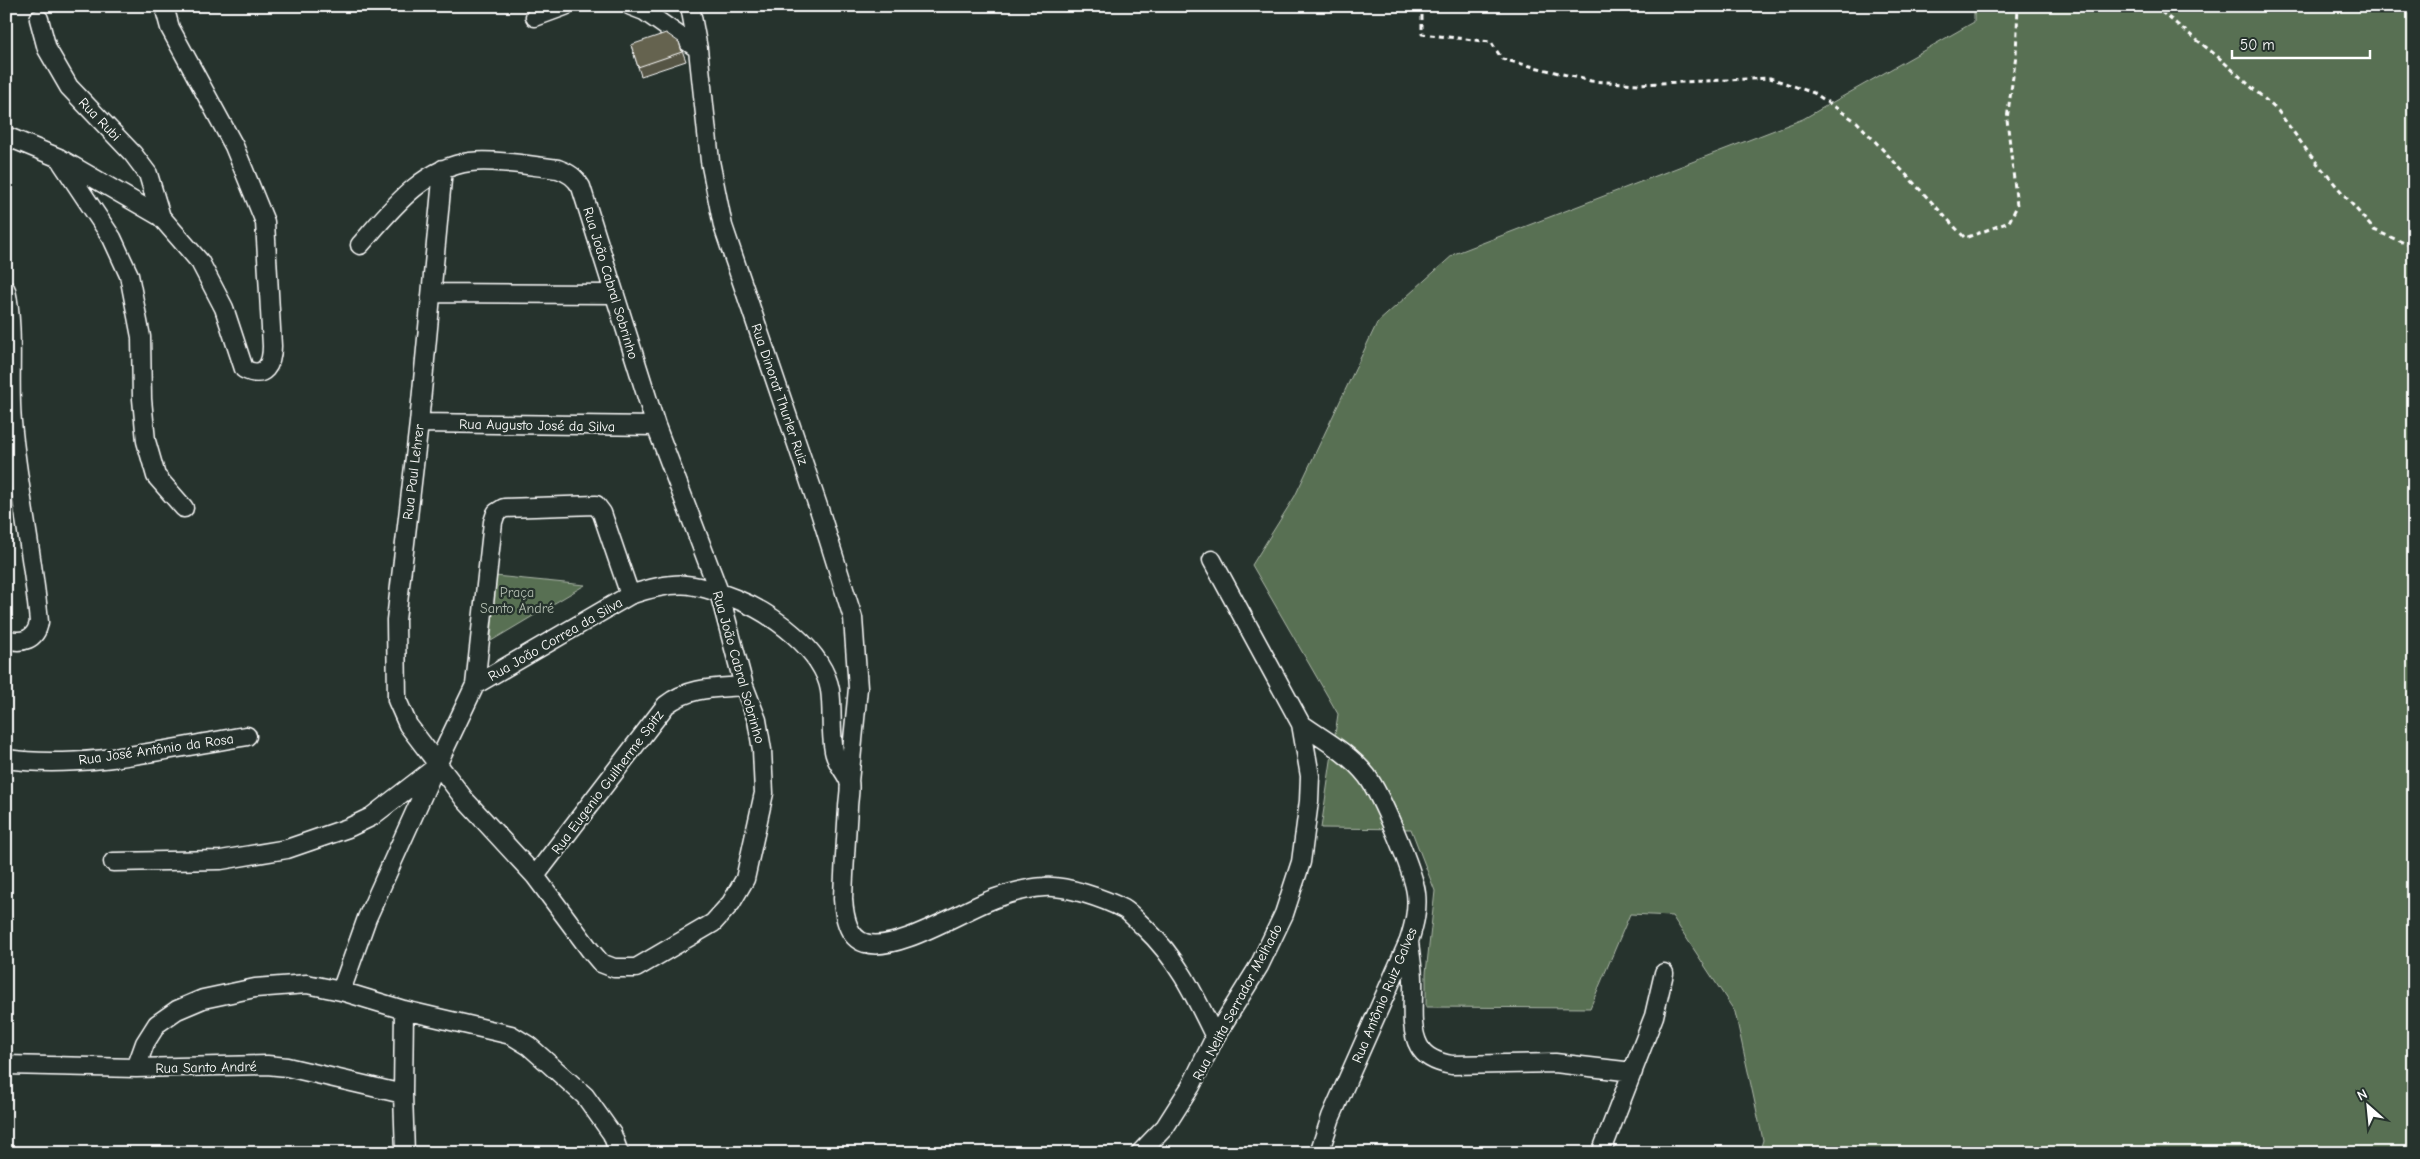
<svg xmlns="http://www.w3.org/2000/svg" width="2420" height="1159" viewBox="0 0 2420 1159" font-family="'Comic Neue',sans-serif">
	<style>
		.green { fill: #586f53; stroke: #acb7a9 }
		.lines { fill: none; stroke-linecap: round; stroke-linejoin: round }
		.minor-casing { stroke: #fff; stroke-width: 21 }
		.path { stroke: #fff; stroke-width: 3; stroke-dasharray: 5 4; stroke-linecap: butt }
		.minor { stroke: #26332d; stroke-width: 18 }
		.wall { fill: #575544; stroke: #fff }
		.building { fill: #65634f; stroke: #fff }
		.labels { text-anchor: middle; stroke-width: 4.5; stroke-linejoin: round; paint-order: stroke }
		.street-label { font-size: 14px; fill: #fff; stroke: #26332d }
		.park-label { font-size: 14px; fill: #b4beb2; stroke: #26332d }
	</style>
	<rect width="100%" height="100%" fill="#26332d"/>
	<filter id="ink" filterUnits="userSpaceOnUse"><feTurbulence type="fractalNoise" baseFrequency=".02" numOctaves="2"/><feDisplacementMap in="SourceGraphic" scale="10" xChannelSelector="R" yChannelSelector="G"/><feConvolveMatrix kernelMatrix="1 2 1 2 8 2 1 2 1" color-interpolation-filters="sRGB"/></filter>
	<g filter="url(#ink)">
		<path class="green" d="M 1974,6 L 2414,6 L 2414,1153 L 1759,1153 L 1763,1140 L 1735,1012 L 1672,916 L 1630,914 L 1590,1008 L 1426,1007 L 1426,973 L 1435,891 L 1411,829 L 1321,828 L 1338,714 L 1252,565 L 1295,496 L 1377,323 L 1454,254 L 1803,119 L 1974,22 Z
			M 495,576 L 585,585 L 491,641 Z"/>
		<g class="lines">
			<g class="minor-casing">
				<path id="minor" d="M 631,6 L 644,11 L 698,49
					M 690,6 L 698,49 L 710,161 L 723,226 L 820,512 L 853,618 L 858,688 L 849,782
					M 535,17 L 565,6
					M 39,19 L 47,49 L 69,87 L 133,154 L 148,174 L 161,217
					M 6,136 L 59,158 L 161,217 L 200,262 L 224,308 L 244,369 C 265,380 272,364 272,346 L 265,222 L 234,146 L 170,28 L 164,6
					M 62,163 L 112,238 L 129,275 L 141,337 L 142,399 L 146,441 L 156,476 L 184,508
					M 360,245 C 390,211 422,168 470,162 C 495,159 532,166 558,169 C 569,173 575,177 581,187 L 656,426 L 719,592 L 744,686 L 757,720 L 762,750 L 764,793 L 745,879 L 731,903 L 713,923 L 636,968 L 614,968 L 601,963 L 590,950 L 535,876 L 465,800 L 408,725 L 397,700 L 396,620 L 419,423 L 443,169
					M 6,290 C 15,333 8,378 12,422 C 18,489 33,555 39,622 C 36,640 22,644 6,639
					M 432,293 L 614,294
					M 419,423 L 656,426
					M 475,685 L 493,522 L 496,513 L 504,508 L 596,505 L 602,513 L 630,595
					M 1301,724 C 1323,739 1350,754 1367,776 C 1381,795 1413,870 1416,893 C 1418,910 1414,925 1409,941 L 1331,1117 L 1319,1153
					M 6,759 C 85,770 169,748 247,736
					M 113,862 L 221,860 L 287,849 L 348,828 L 371,817 L 436,767 L 475,685 L 630,595 C 675,580 691,581 736,599 C 772,613 823,650 830,690 C 833,710 830,731 834,751 C 836,763 845,771 849,781 C 851,788 848,800 848,808 C 846,838 844,868 843,899 C 844,914 847,938 865,943 C 897,953 964,909 996,898 C 1010,893 1029,888 1044,887 C 1065,885 1105,899 1124,909 C 1131,913 1137,921 1144,927 C 1178,959 1195,996 1215,1037
					M 535,876 L 666,705 C 689,687 715,688 744,686
					M 1409,941 C 1410,954 1413,967 1413,980 C 1414,1000 1409,1028 1419,1046 C 1425,1058 1440,1063 1452,1065 L 1555,1063 L 1633,1072
					M 341,991 L 367,918 L 434,770
					M 404,1010 L 403,1094 L 405,1153
					M 6,1065 L 136,1068 L 267,1065 L 287,1067 L 403,1094
					M 136,1068 L 145,1043 L 157,1024 L 177,1010 L 203,999 L 255,988 L 307,984 L 341,991 L 404,1010 L 511,1035 L 529,1046 L 585,1096 L 612,1134 L 619,1153
					M 1140,1153 L 1165,1127 L 1191,1086 L 1215,1037 L 1259,966 L 1284,914 L 1301,862 L 1309,801 L 1310,776 L 1301,724 L 1212,560
					M 1601,1153 L 1654,1016 L 1664,973"/>
			</g>
			<path class="path" d="M 1422,6 L 1422,34 L 1491,42 L 1502,59 L 1591,81 L 1639,84 L 1770,78 L 1814,93 L 1857,122 L 1965,238 L 2009,222 L 2017,206 L 2007,119 L 2016,55 L 2018,6
				M 2154,6 L 2217,56 L 2278,111 L 2311,156 L 2374,230 L 2414,247"/>
			<use href="#minor" class="minor"/>
		</g>
		<path class="wall" d="M 679,42 L 686,61 L 641,76 L 631,45 Z"/>
		<path class="building" d="M 666,33 L 679,42 L 682,52 L 638,67 L 631,45 Z"/>
	</g>
	<g class="labels">
		<g class="street-label">
			<text transform="translate(100 119) rotate(46)" y="5">Rua Rubi</text>
			<text transform="translate(611 283) rotate(73)" y="5">Rua João Cabral Sobrinho</text>
			<text transform="translate(780 394) rotate(71)" y="5">Rua Dinorat Thurler Ruiz</text>
			<text transform="translate(537 425) rotate(1)" y="5">Rua Augusto José da Silva</text>
			<text transform="translate(413 472) rotate(-83)" y="5">Rua Paul Lehrer</text>
			<text transform="translate(555 639) rotate(-30)" y="5">Rua João Correa da Silva</text>
			<text transform="translate(739 667) rotate(74)" y="5">Rua João Cabral Sobrinho</text>
			<text transform="translate(156 749) rotate(-8)" y="5">Rua José Antônio da Rosa</text>
			<text transform="translate(607 782) rotate(-53)" y="5">Rua Eugenio Guilherme Spitz</text>
			<text transform="translate(1384 995) rotate(-67)" y="5">Rua Antônio Ruiz Galves</text>
			<text transform="translate(1237 1002) rotate(-62)" y="5">Rua Nelita Serrador Melhado</text>
			<text transform="translate(206 1067) rotate(-1)" y="5">Rua Santo André</text>
		</g>
		<g class="park-label">
			<text x="517" y="597">Praça<tspan x="517" dy="16">Santo André</tspan></text>
		</g>
	</g>
	<rect width="2420" height="1159" fill="none" stroke="#26332d" stroke-width="25"/>
	<rect x="12" y="12" width="2395" height="1134" fill="none" stroke="#fff" stroke-width="2" filter="url(#ink)"/>
	<g transform="translate(2368 1106) rotate(333)" stroke="#26332d" stroke-width="4" paint-order="stroke">
	<path d="M0-4L9 19L0 12L-9 19Z" fill="#ffffff"/>
	<text y="-8" font-size="14" font-weight="bold" text-anchor="middle" fill="#ffffff">N</text>
	</g>
	<path d="M2232 50v8h138v-8" fill="none" stroke="#ffffff" stroke-width="2.5"/>
	<text x="2240" y="50" font-size="15" fill="#ffffff" stroke="#26332d" stroke-width="4" paint-order="stroke">50 m</text>
</svg>
